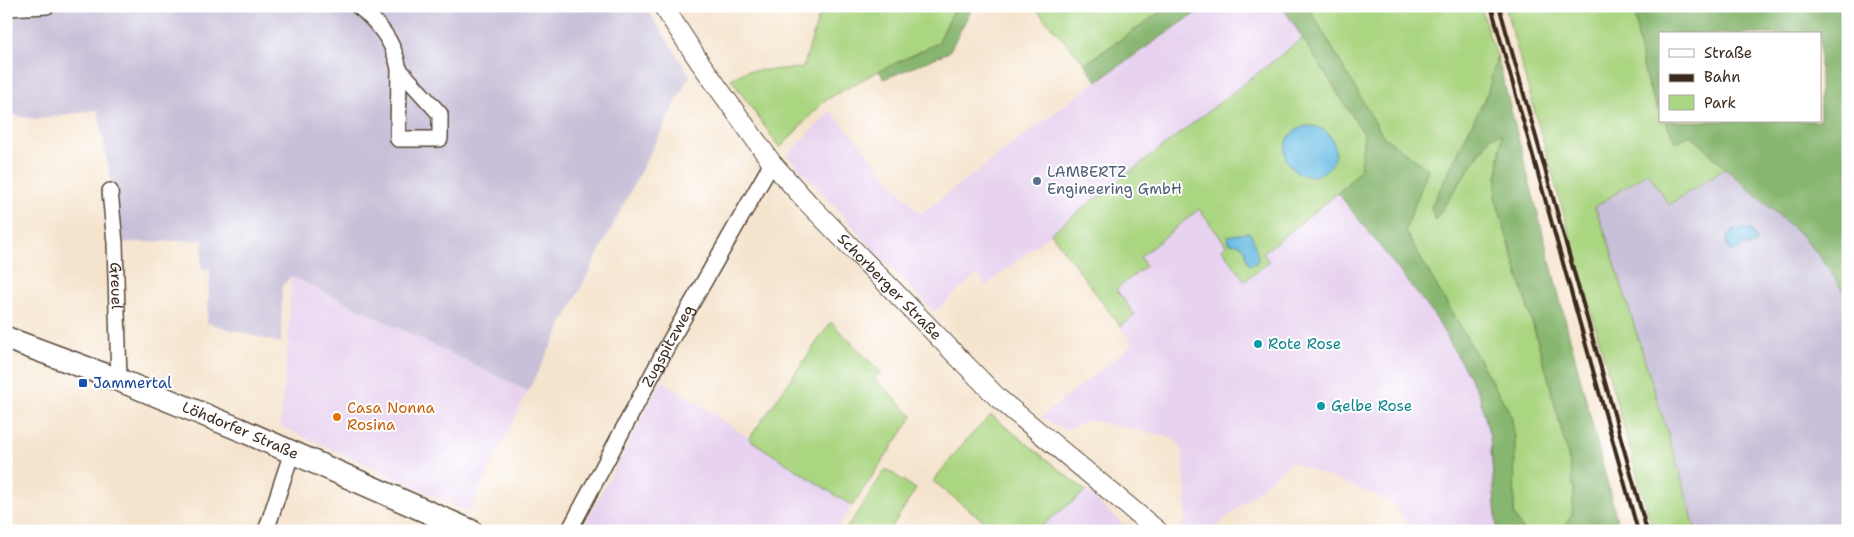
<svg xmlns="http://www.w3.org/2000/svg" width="1854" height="537" viewBox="0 0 1854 537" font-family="'Shantell Sans',sans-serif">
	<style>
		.built { fill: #e7d2ef }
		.industrial { fill: #c8bfd8 }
		.green { fill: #aad581; stroke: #728050 }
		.forest { fill: #87b66f; stroke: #617046 }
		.water { fill: #67bce4; stroke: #517381 }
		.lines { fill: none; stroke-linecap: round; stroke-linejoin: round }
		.minor-casing { stroke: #574638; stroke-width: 18 }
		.tertiary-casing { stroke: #574638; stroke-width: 21 }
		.secondary-casing { stroke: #574638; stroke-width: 25 }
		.minor { stroke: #fff; stroke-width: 15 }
		.tertiary { stroke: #fff; stroke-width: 19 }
		.secondary { stroke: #fff; stroke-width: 22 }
		.rail { stroke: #3b2a1e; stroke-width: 4 }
		.service-dot { fill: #5c6f8a; stroke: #fff; stroke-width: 2 }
		.culture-dot { fill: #0f9aa8; stroke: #fff; stroke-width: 2 }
		.transit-dot { fill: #1a4fb4; stroke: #fff; stroke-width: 2 }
		.food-dot { fill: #e8710a; stroke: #fff; stroke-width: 2 }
		.labels { text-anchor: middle; stroke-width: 4; stroke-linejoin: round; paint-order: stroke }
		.service-label { font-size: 15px; fill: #4e5e75; stroke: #fff; text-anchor: start }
		.street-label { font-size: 15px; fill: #3b2a1e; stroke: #fff }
		.culture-label { font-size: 15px; fill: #0d838f; stroke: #fff; text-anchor: start }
		.transit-label { font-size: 15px; fill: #164399; stroke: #fff; text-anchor: start }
		.food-label { font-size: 15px; fill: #c56008; stroke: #fff; text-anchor: start }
	</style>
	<rect width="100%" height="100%" fill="#fff"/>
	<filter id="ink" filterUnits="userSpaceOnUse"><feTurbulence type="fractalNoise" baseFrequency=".02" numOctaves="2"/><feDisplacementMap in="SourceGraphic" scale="10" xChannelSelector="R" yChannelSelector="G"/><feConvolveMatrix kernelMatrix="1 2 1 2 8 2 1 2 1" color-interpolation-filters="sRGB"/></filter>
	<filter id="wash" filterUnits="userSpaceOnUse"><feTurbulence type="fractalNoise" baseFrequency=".0096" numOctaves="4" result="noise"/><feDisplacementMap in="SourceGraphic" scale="20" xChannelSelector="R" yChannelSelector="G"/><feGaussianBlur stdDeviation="1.12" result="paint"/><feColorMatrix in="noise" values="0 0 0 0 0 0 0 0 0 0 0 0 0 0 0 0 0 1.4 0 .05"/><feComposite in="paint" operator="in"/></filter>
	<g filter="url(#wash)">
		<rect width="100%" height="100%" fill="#f5e4cd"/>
		<path class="built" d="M 1206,6 L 1282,6 L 1364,134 L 1338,194 L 1434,315 L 1479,394 L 1490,437 L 1497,531 L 1413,531 L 1391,501 L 1291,462 L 1211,531 L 1184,531 L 1181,528 L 1186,520 L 1186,493 L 1182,447 L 1171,437 L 1089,420 L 1065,430 L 1041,417 L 1133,344 L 1051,233 L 986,286 L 977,274 L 934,312 L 873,249 L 787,155 L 831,111 L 920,214 L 1097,81 Z
			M 291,276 L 528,391 L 469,512 L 280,426 L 288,344 Z
			M 662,380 L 852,506 L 836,531 L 581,531 Z
			M 1086,491 L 1130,531 L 1036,531 Z"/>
		<path class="industrial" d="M 6,6 L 645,6 L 690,75 L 528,391 L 291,276 L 282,286 L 281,343 L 207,323 L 210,270 L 201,270 L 203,240 L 115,243 L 112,190 L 98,110 L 35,119 L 6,114 Z
			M 1725,168 L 1802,236 L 1822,259 L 1848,299 L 1848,531 L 1696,531 L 1675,457 L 1608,241 L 1595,207 L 1649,172 L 1669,205 Z"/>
		<path class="green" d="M 822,6 L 956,6 L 938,43 L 869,76 L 824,101 L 780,148 L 731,79 L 747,71 L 803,68 Z
			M 1033,6 L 1169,6 L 1085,64 Z
			M 1308,6 L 1481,6 L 1489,35 L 1497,56 L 1488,92 L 1431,207 L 1435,220 L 1491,137 L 1502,133 L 1495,196 L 1547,373 L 1569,460 L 1574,491 L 1572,514 L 1563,528 L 1557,531 L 1524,531 L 1514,515 L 1515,439 L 1511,415 L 1405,231 L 1428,169 L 1383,137 Z
			M 1505,6 L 1635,6 C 1637,34 1641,66 1650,92 C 1654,103 1660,109 1660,121 L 1665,121 L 1676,142 L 1691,134 L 1725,168 L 1669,205 L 1648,172 L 1595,207 L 1608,241 L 1675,457 L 1696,531 L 1653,531 Z
			M 1303,38 L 1364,134 L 1360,170 L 1338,193 L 1263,253 L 1269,262 L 1245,281 L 1222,249 L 1226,245 L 1199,209 L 1140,257 L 1146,266 L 1116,289 L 1135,315 L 1120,326 L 1051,233 Z
			M 831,322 L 881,372 L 874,379 L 913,416 L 852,506 L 749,439 Z
			M 991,415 L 1086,491 L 1035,531 L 996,531 L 933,481 L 968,438 Z
			M 886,469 L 916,489 L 889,531 L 845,531 Z"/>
		<path class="forest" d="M 956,6 L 973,6 L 949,52 L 884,79 L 879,71 L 938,43 Z
			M 1169,6 L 1206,6 L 1097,81 L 1085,64 Z
			M 1282,6 L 1308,6 L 1383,136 L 1428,169 L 1405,231 L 1511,415 L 1515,439 L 1514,515 L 1524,531 L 1497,531 L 1490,437 L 1479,394 L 1434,315 L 1338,193 L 1360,170 L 1364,134 Z
			M 1635,6 L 1848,6 L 1848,299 L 1822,259 L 1802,236 L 1725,168 L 1691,135 L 1676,142 L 1665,121 L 1820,121 L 1820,34 L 1660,34 L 1660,111 C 1643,80 1637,42 1635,6 Z
			M 1497,56 L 1617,520 L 1594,531 L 1557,531 L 1563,528 L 1572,514 L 1574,491 L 1569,460 L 1547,373 L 1495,196 L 1502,134 L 1490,137 L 1435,220 L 1431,207 L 1488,92 Z"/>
		<path class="water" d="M1285 151a25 25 0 1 1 50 0a25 25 0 1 1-50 0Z
			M 1742,228 L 1751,230 L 1756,238 L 1756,243 L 1751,246 L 1744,245 L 1735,252 C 1727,251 1726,244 1727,238 L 1734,230 Z
			M 1249,232 C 1253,236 1257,253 1258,259 L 1256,263 L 1250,265 C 1244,259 1248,250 1242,246 C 1238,243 1233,244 1229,243 L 1228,236 Z"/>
	</g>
	<g filter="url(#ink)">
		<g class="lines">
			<g class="minor-casing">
				<g id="minor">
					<path d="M 358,6 C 379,23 394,42 399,69 L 398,139 L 440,139 L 440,114 L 399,69"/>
					<path d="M 6,8 L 47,6"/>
					<path id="s1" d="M 110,191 L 115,243 L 119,380"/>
					<path d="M 266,531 L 292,452"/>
					<path id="s2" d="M 569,531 L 669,343 L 772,163"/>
				</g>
			</g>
			<g class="tertiary-casing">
				<g id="tertiary">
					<path id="s3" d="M 663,6 L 699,61 L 772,163 L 808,203 L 998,398 L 1158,531"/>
				</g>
			</g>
			<g class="secondary-casing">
				<g id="secondary">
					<path id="s4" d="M 6,338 L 119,380 L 239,429 L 471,531"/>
				</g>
			</g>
			<use href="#minor" class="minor"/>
			<use href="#tertiary" class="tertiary"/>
			<use href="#secondary" class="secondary"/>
			<path class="rail" d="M 1491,6 L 1638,531
				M 1499,6 L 1647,531"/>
		</g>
	</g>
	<circle class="service-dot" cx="1037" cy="181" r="5"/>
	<g class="culture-dot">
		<circle cx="1258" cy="344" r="5"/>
		<circle cx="1321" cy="406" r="5"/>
	</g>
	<rect class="transit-dot" x="78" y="378" width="10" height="10" rx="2.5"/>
	<circle class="food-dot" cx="337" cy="417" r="5"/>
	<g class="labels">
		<g class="service-label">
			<text x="1047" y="177">LAMBERTZ<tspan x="1047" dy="17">Engineering GmbH</tspan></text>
		</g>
		<g class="street-label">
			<text dy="5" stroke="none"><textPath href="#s1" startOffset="95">Greuel</textPath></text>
			<text dy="5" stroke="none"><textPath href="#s3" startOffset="362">Schorberger Straße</textPath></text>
			<text dy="5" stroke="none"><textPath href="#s2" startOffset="210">Zugspitzweg</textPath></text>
			<text dy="5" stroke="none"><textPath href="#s4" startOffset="252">Löhdorfer Straße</textPath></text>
		</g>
		<g class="culture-label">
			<text x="1268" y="349">Rote Rose</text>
			<text x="1331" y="411">Gelbe Rose</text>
		</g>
		<g class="transit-label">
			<text x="93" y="388">Jammertal</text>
		</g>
		<g class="food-label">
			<text x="347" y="413">Casa Nonna<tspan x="347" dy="17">Rosina</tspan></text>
		</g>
	</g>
	<rect width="1854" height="537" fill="none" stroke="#fff" stroke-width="25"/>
	<rect x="1659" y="32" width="162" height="90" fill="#ffffff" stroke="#b1aaa5"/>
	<rect x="1669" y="49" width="25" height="8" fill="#ffffff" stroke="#b1aaa5"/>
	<text x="1704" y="58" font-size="15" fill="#3b2a1e">Straße</text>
	<rect x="1669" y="74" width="25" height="8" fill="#3b2a1e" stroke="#b1aaa5"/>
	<text x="1704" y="82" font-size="15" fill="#3b2a1e">Bahn</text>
	<rect x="1669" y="95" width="25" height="15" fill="#aad581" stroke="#b1aaa5"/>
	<text x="1704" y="108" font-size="15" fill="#3b2a1e">Park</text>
</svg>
